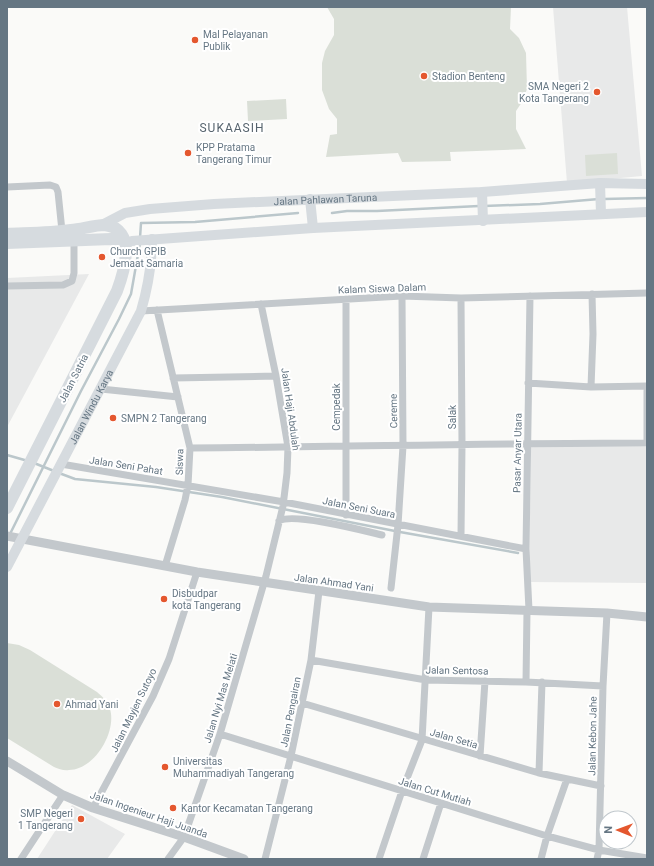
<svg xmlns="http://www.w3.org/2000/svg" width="654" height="866" viewBox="0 0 654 866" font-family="Roboto,sans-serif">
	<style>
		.built { fill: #e8e9e9 }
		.grass { fill: #dadfd7 }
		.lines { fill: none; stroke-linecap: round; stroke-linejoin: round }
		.stream { stroke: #bbc7cb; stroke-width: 2.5 }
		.minor { stroke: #c3c8cc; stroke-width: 7 }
		.tertiary { stroke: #c3c8cc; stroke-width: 9 }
		.secondary { stroke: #d6dbdf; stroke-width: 10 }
		.trunk { stroke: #d6dbdf; stroke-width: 12 }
		.poi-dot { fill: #e4572e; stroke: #fff; stroke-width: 1.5 }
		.labels { text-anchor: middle; stroke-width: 4; stroke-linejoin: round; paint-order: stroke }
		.poi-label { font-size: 10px; fill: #657683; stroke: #fff; text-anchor: start }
		.street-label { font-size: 10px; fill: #657683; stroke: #fff }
		.quarter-label { font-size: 12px; letter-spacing: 1px; fill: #57646e; stroke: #fff }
	</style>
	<rect width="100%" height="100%" fill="#fafaf8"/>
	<path class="built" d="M 553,7 L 627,7 L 642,176 L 567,183 Z
		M 89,274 L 7,427 L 7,278 Z
		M 531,446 L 647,447 L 647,583 L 529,582 Z
		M 72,805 L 125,834 L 107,859 L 37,859 Z"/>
	<path class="grass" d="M 327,7 L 511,7 L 510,29 L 519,38 L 526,53 L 527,89 L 522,102 L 516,111 L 516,129 L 526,149 L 450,152 L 451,161 L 402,162 L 398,153 L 326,157 L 330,135 L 337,134 L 337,119 L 329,109 L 322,90 L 322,63 L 325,51 L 334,35 L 334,19 Z
		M 286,99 L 287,119 L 248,121 L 247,101 Z
		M 617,153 L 618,174 L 586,176 L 585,155 Z
		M 7,643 L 19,645 L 30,650 L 97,692 C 103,697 108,702 110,709 C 117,732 94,770 69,770 C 64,771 59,769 54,767 L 7,738 Z"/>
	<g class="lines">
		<path class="stream" d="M 604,199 L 647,198
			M 484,206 L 540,204 L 599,199
			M 332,213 L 347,211 L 377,211 L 479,206
			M 140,238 L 141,223 L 195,222 L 298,213
			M 7,455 L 28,461
			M 34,463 L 54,471
			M 59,473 L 75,479 L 156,487 L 222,497 L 400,532 L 518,553
			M 10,534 L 81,391 L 119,319 L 131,294 L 140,243"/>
		<path class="minor" d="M 7,187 L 50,185 L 56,187 L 58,192 L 62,231
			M 7,286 L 63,285 L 72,281 L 74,273 L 74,241
			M 346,299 L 346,515
			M 157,310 L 190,448 L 188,485 L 185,500 L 165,566
			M 141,311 L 402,296 L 461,298 L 647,293
			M 173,378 L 276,376
			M 528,383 L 591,387 L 647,386
			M 591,387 L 593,334 L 592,294
			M 101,389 L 178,397
			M 647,443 L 647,391
			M 190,448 C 342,447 495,443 647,443
			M 61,464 L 284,502 L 526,549
			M 279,521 C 292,512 365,531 382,535
			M 461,536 L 462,445 L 461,298
			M 391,588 L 398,525 L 403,446 L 402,296
			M 529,610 L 526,549 L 530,296
			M 311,660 L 426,680 L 526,682 L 603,686
			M 526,682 L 527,611
			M 302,703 L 539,773 L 601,786
			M 220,734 L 547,836 L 599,850 L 647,858
			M 480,756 L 485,681
			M 539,773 L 542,682
			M 93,808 L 153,696 L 169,659 L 197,572
			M 21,859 L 63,795
			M 168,859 L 184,837 L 220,734 L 266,576 L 283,506 L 287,473 L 288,447 L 276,376 L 261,304
			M 265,859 L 291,756 L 311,660 L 319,591
			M 379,859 L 402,791 L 422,740 L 429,607
			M 423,859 L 441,803
			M 541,859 L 547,836 L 567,779
			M 597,859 L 599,850 L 603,686 L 607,613"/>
		<path class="tertiary" d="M 7,536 L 197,572 L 429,607 L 607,613 L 647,617
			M 7,761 L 63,795 L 93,808 L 184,837 L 244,859"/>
		<g class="secondary">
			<path d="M 600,183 L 601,214"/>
			<path d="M 482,192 L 483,221"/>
			<path d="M 310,199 L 313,228"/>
			<path id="s1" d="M 102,225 L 125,213 L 150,209 L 214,204 L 482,192 L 600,183 L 647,184"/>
			<path d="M 125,243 L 132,241 L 313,228 L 647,212"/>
			<path id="s2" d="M 7,567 L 141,311 C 148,287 152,264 152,239"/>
		</g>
		<path class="trunk" d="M 7,234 C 28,233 50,233 71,230 C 81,229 96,225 104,225 C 138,228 124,272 117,291 L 7,508
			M 7,243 L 111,239 L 120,240 L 125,243"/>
	</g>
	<g class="poi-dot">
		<circle cx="195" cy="40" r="4"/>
		<circle cx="424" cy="76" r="4"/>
		<circle cx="597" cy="92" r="4"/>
		<circle cx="188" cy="153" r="4"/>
		<circle cx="102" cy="257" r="4"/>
		<circle cx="113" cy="418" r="4"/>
		<circle cx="164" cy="599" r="4"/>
		<circle cx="57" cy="704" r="4"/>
		<circle cx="165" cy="767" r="4"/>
		<circle cx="173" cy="808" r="4"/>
		<circle cx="81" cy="819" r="4"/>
	</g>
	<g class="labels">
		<g class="poi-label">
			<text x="203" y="38">Mal Pelayanan<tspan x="203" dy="12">Publik</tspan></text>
			<text x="432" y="80">Stadion Benteng</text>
			<text x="589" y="90" text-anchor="end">SMA Negeri 2<tspan x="589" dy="12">Kota Tangerang</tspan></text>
			<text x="196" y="151">KPP Pratama<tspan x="196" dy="12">Tangerang Timur</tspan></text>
			<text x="110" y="255">Church GPIB<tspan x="110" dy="12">Jemaat Samaria</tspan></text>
			<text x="121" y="422">SMPN 2 Tangerang</text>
			<text x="172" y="597">Disbudpar<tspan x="172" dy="12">kota Tangerang</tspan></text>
			<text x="65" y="708">Ahmad Yani</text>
			<text x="173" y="765">Universitas<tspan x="173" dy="12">Muhammadiyah Tangerang</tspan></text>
			<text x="181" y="812">Kantor Kecamatan Tangerang</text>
			<text x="73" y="817" text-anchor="end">SMP Negeri<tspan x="73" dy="12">1 Tangerang</tspan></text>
		</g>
		<g class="street-label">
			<text dy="4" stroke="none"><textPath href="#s1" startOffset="227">Jalan Pahlawan Taruna</textPath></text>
			<text transform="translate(382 288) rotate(-2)" y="4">Kalam Siswa Dalam</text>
			<text transform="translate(73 378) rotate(-63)" y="4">Jalan Satria</text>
			<text dy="4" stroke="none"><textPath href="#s2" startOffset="181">Jalan Windu Karya</textPath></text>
			<text transform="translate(336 407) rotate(-90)" y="4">Cempedak</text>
			<text transform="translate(291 409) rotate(82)" y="4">Jalan Haji Abdulah</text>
			<text transform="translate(393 411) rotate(-91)" y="4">Cereme</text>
			<text transform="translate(452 417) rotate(-90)" y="4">Salak</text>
			<text transform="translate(517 453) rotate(-89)" y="4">Pasar Anyar Utara</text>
			<text transform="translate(179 462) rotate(-89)" y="4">Siswa</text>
			<text transform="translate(126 465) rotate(9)" y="4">Jalan Seni Pahat</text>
			<text transform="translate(359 507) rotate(11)" y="4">Jalan Seni Suara</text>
			<text transform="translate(334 582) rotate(8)" y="4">Jalan Ahmad Yani</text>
			<text transform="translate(457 670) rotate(1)" y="4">Jalan Sentosa</text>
			<text transform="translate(220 698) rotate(-73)" y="4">Jalan Nyi Mas Melati</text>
			<text transform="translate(133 710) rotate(-64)" y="4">Jalan Mayjen Sutoyo</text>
			<text transform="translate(290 712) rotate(-79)" y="4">Jalan Pengairan</text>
			<text transform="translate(592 736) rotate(-89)" y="4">Jalan Kebon Jahe</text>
			<text transform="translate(454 738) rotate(16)" y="4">Jalan Setia</text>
			<text transform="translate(435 791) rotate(17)" y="4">Jalan Cut Mutiah</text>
			<text transform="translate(149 814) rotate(19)" y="4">Jalan Ingenieur Haji Juanda</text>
		</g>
		<g class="quarter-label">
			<text x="232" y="132">SUKAASIH</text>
		</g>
	</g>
	<rect width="654" height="866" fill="none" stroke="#657683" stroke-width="16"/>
	<g transform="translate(618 830) rotate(271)"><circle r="19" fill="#ffffff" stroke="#c1c8cd"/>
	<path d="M0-3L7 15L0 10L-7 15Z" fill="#e4572e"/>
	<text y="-6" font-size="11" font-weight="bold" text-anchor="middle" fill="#657683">N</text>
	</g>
</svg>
